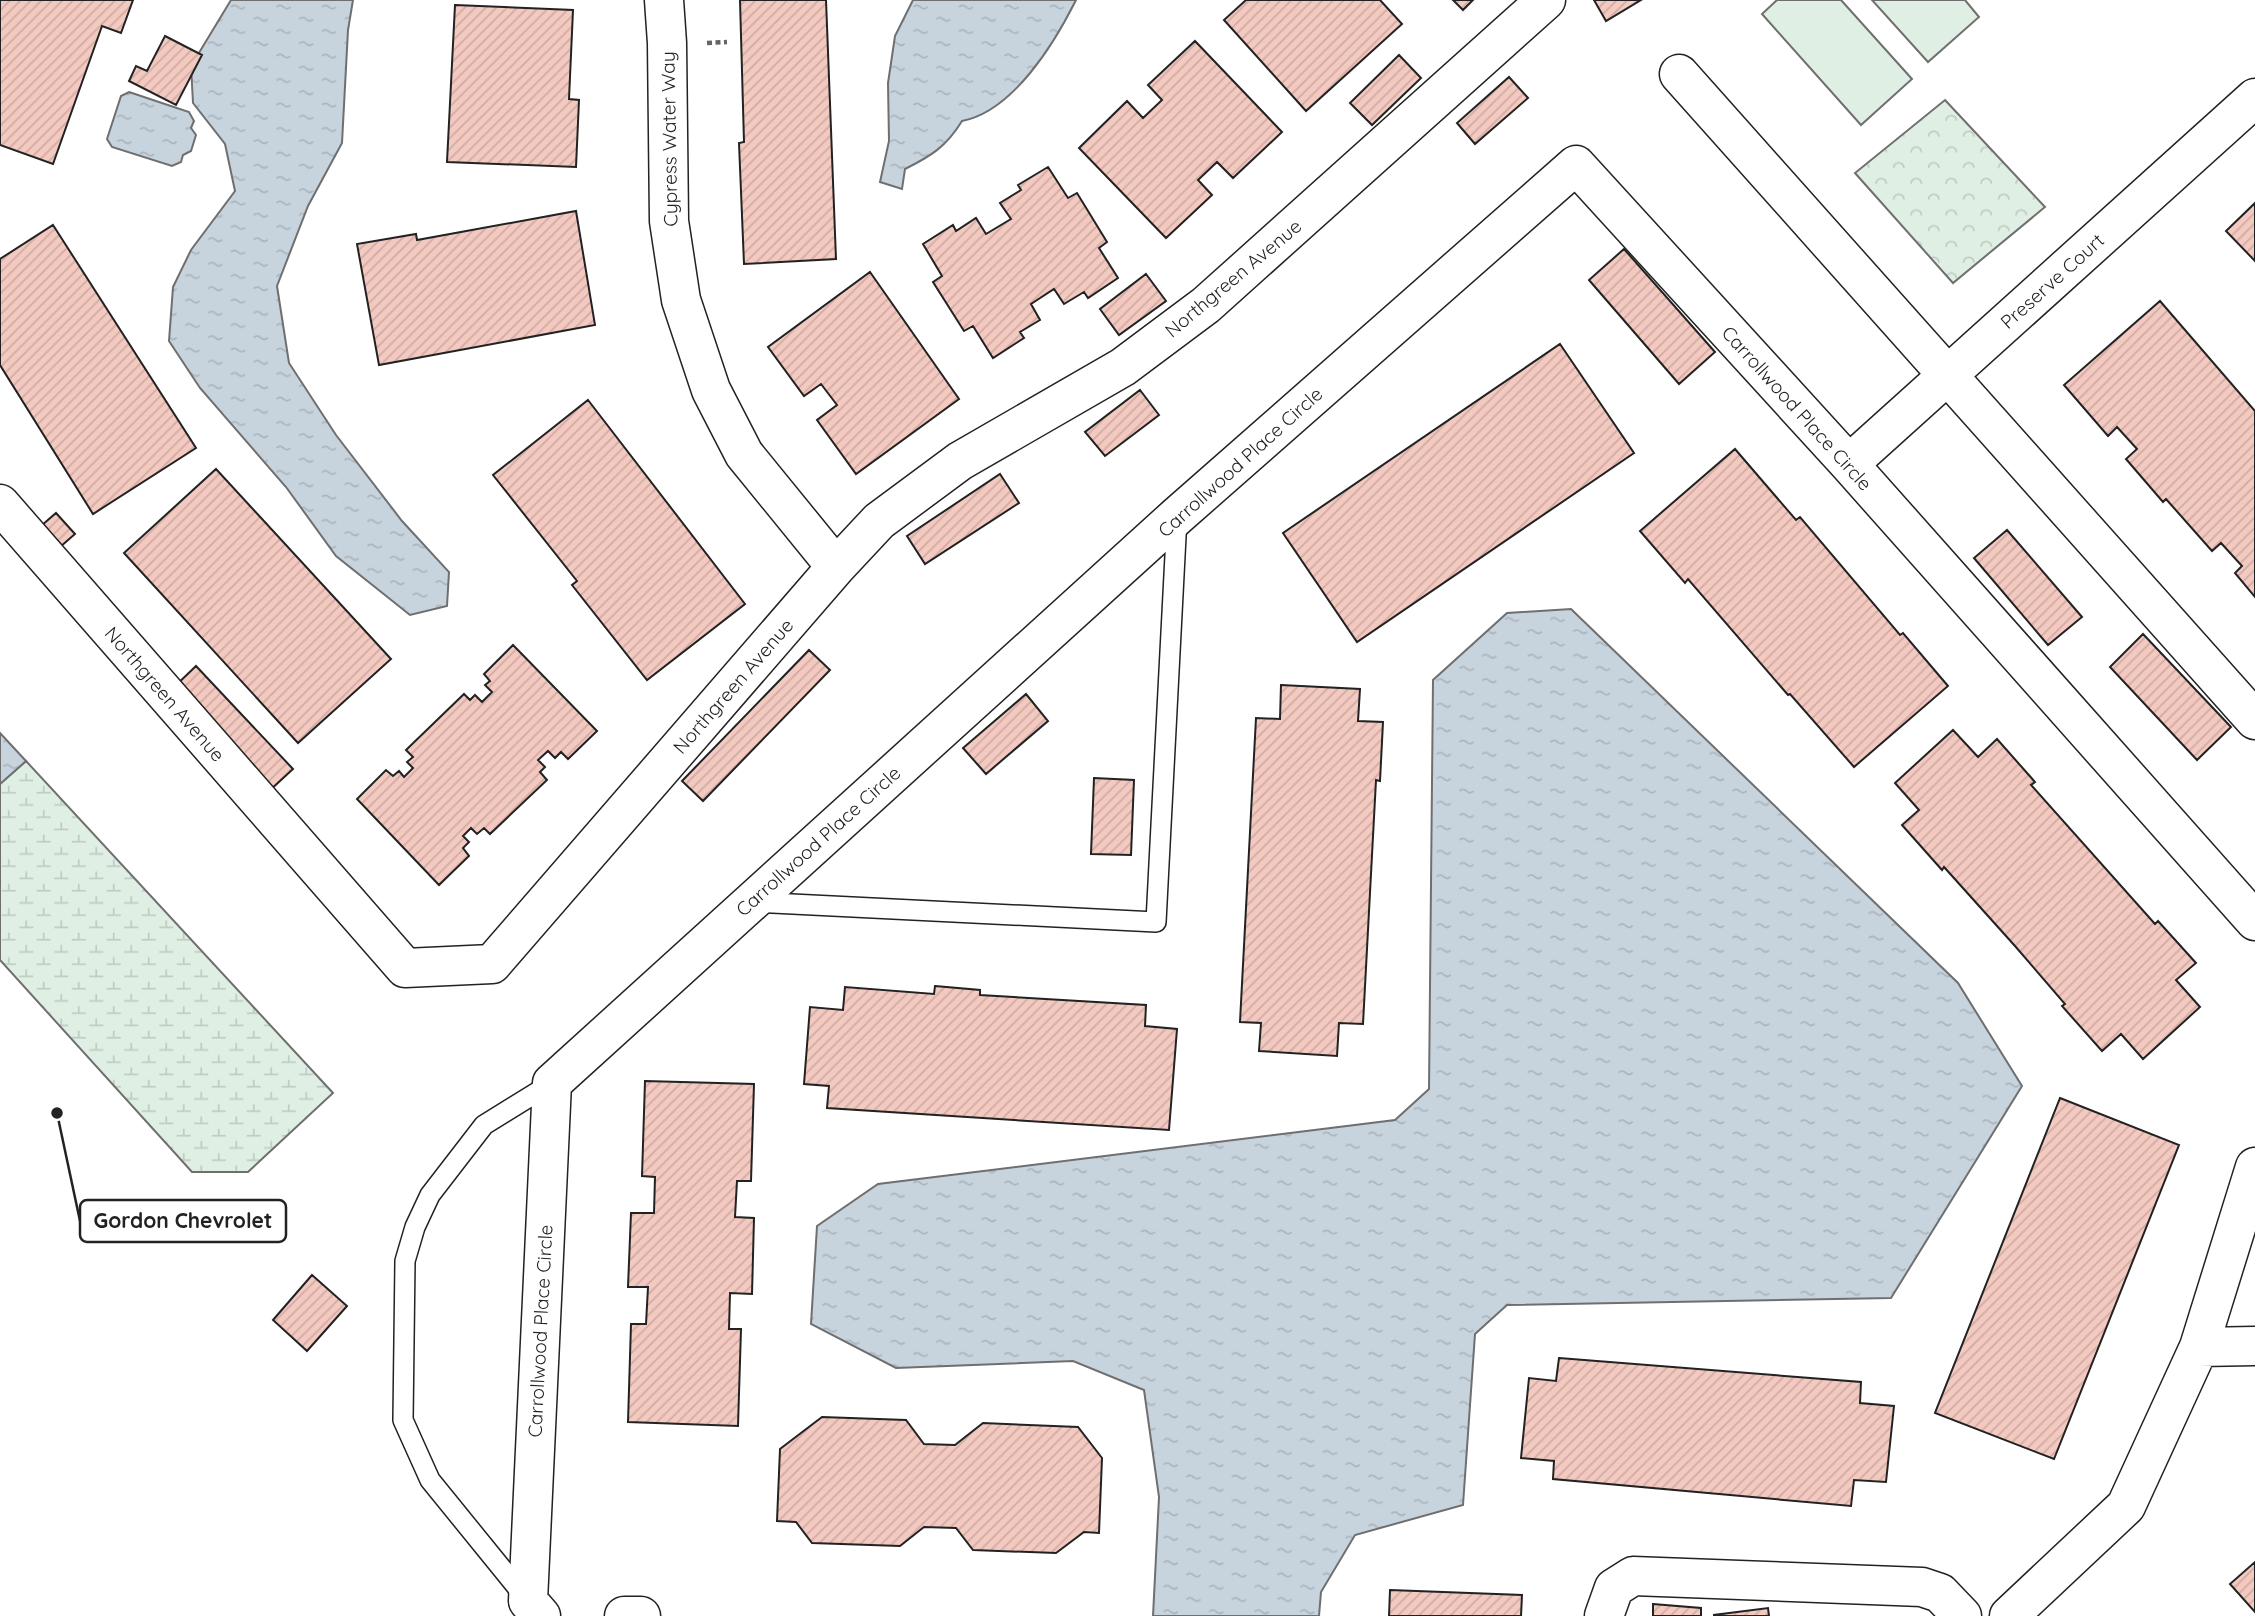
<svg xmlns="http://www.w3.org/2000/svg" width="2255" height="1616" viewBox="0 0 2255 1616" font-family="Quicksand,sans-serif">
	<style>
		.wetland { fill: url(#wetland-marsh); stroke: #6f6f6f; stroke-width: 2 }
		.park { fill: url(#park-crowns); stroke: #6f6f6f; stroke-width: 2 }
		.pitch { fill: #e0efe3; stroke: #6f6f6f; stroke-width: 2 }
		.water { fill: url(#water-ripples); stroke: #6f6f6f; stroke-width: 2 }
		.building { fill: url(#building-hatch); stroke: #222; stroke-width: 2 }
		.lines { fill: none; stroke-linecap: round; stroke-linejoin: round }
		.service-casing { stroke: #222; stroke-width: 22 }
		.minor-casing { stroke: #222; stroke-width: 41 }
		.path { stroke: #646464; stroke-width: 4.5; stroke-dasharray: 5 3.5; stroke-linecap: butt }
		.service { stroke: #fff; stroke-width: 19 }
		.minor { stroke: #fff; stroke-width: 38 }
		.labels { text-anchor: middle; stroke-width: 5; stroke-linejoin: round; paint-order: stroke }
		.street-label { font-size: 19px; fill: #222; stroke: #fff }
		.leader { fill: none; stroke: #222; stroke-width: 2.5 }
		.callout-dot { fill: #222; stroke: #fff; stroke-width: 2.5 }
		.callout { fill: #fff; stroke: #222; stroke-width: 2.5 }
		.callout-label { font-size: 21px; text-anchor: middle; font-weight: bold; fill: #222 }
	</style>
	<defs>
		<pattern id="wetland-marsh" width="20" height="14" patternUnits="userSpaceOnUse" patternTransform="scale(1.75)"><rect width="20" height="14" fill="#e0efe3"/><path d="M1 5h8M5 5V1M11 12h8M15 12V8" fill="none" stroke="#c0cdc2"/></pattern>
		<pattern id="park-crowns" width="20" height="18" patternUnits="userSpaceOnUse" patternTransform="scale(1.75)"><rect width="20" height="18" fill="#e0efe3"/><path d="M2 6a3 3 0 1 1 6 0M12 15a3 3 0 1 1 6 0" fill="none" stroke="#c0cdc2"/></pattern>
		<pattern id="water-ripples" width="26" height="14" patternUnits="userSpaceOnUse" patternTransform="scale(1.75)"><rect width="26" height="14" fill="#c7d3dd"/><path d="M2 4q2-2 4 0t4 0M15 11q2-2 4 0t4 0" fill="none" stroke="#abb5bd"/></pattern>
		<pattern id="building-hatch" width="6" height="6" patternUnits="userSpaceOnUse" patternTransform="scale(1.75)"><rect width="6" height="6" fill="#f3c9c0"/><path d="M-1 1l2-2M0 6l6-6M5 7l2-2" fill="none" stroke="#d0aca5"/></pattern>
	</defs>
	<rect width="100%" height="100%" fill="#fff"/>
	<path class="wetland" d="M 26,761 L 333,1093 L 248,1172 L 192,1172 L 0,960 L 0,784 Z"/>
	<path class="park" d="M 1945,100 L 2045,207 L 1953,283 L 1855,173 Z"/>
	<path class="pitch" d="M 1777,0 L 1841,0 L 1912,79 L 1861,125 L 1762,14 Z
		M 1872,0 L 1965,0 L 1979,17 L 1928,62 Z"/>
	<path class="water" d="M 231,0 L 353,0 L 348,30 L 342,143 L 308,206 L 277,286 L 289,363 L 336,435 L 402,521 L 449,572 L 447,606 L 410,615 L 336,556 L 286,487 L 200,388 L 169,341 L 173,287 L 191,250 L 235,191 L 225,144 L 193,103 L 191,66 Z
		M 913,0 L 1076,0 C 1054,44 1013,111 962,121 C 946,147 931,156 905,169 L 902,189 L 880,182 L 889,141 L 888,83 L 895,36 Z
		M 129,92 L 189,112 L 194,121 L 191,128 L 196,135 L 191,151 L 183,155 L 181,162 L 172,166 L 112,147 L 107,139 L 121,96 Z
		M 1571,609 L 1958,983 L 2022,1086 L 1891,1298 L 1507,1305 L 1475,1334 L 1463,1505 L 1355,1535 L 1321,1592 L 1319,1616 L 1153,1616 L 1159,1497 L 1144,1390 L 1073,1361 L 896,1368 L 811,1324 L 817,1226 L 878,1184 L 1395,1120 L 1429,1089 L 1433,680 L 1507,613 Z
		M 0,733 L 26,761 L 0,784 Z"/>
	<path class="building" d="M 0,0 L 133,0 L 121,33 L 102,26 L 53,164 L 0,145 Z
		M 740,0 L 826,0 L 836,259 L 744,264 L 739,143 L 744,142 Z
		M 1246,0 L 1380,0 L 1402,24 L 1306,111 L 1224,20 Z
		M 1453,0 L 1473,0 L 1463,10 Z
		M 1594,0 L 1641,0 L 1606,21 Z
		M 455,5 L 573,10 L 569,99 L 579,100 L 576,167 L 447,162 Z
		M 165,36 L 202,55 L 176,105 L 129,81 L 136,66 L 147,71 Z
		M 1195,41 L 1282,132 L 1233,178 L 1217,162 L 1198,180 L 1212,195 L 1166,238 L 1079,148 L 1127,101 L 1143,118 L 1162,100 L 1148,85 Z
		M 1399,55 L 1421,78 L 1372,125 L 1350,103 Z
		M 1509,77 L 1528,98 L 1475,144 L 1457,123 Z
		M 1048,167 L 1068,198 L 1077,193 L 1107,242 L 1099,248 L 1118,278 L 1088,298 L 1084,292 L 1064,304 L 1054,289 L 1031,304 L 1040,320 L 1020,332 L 1024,338 L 993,358 L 973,326 L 964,331 L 933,282 L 942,276 L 923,244 L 953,225 L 956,231 L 976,218 L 986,234 L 1011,219 L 1000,203 L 1021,190 L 1018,185 Z
		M 2255,203 L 2255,261 L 2226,231 Z
		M 576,211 L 595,325 L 379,365 L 357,244 L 416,234 L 417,240 Z
		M 53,225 L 196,448 L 93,514 L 0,365 L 0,259 Z
		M 1624,249 L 1715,352 L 1679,384 L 1589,280 Z
		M 870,272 L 959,399 L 856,474 L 817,420 L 837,405 L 821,384 L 804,396 L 768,347 Z
		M 1146,274 L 1166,301 L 1119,335 L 1100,309 Z
		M 2160,301 L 2255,411 L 2255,597 L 2235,573 L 2242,566 L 2221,543 L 2212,551 L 2166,499 L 2163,502 L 2126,459 L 2137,449 L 2117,427 L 2108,436 L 2064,385 Z
		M 1560,344 L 1634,453 L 1357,642 L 1283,533 Z
		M 1140,390 L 1159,415 L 1105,456 L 1085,432 Z
		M 588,400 L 745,604 L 647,680 L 572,585 L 577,581 L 493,475 Z
		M 1735,449 L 1796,520 L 1800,517 L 1900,635 L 1903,633 L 1948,686 L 1854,767 L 1790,694 L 1788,695 L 1688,579 L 1685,583 L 1640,531 Z
		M 216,469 L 391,659 L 298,743 L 124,553 Z
		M 1000,474 L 1019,503 L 925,564 L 907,536 Z
		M 56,513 L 75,534 L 52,554 L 34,532 Z
		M 2007,530 L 2082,617 L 2048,645 L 1974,558 Z
		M 2143,634 L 2231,727 L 2197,760 L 2110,667 Z
		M 513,645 L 597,731 L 568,759 L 561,752 L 555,758 L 548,751 L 538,760 L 545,767 L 540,772 L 547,780 L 490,834 L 484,828 L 477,834 L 471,828 L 463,836 L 469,842 L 463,848 L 469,856 L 439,885 L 357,799 L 386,770 L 393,776 L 399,771 L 404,777 L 413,768 L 407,762 L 413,757 L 406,750 L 464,694 L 470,700 L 475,695 L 482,702 L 492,692 L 485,685 L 490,681 L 484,674 Z
		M 809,650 L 830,670 L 703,801 L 682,781 Z
		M 196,666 L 293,769 L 268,792 L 172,689 Z
		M 1281,685 L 1360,689 L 1358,721 L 1383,722 L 1380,781 L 1376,780 L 1363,1024 L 1339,1023 L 1337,1056 L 1259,1051 L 1261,1023 L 1240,1022 L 1256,718 L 1280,719 Z
		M 1026,694 L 1048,721 L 986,774 L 963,748 Z
		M 1953,730 L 1978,757 L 1997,739 L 2035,782 L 2031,785 L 2155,924 L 2158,921 L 2196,963 L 2176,980 L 2200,1007 L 2143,1059 L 2121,1034 L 2102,1051 L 2062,1006 L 2065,1004 L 2015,946 L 1944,867 L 1942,870 L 1902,825 L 1919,810 L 1895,783 Z
		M 1094,778 L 1134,780 L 1131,855 L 1091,854 Z
		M 935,986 L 980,990 L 980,995 L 1146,1005 L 1145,1026 L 1177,1029 L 1169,1130 L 827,1108 L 829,1086 L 804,1084 L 810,1007 L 843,1010 L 845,987 L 934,994 Z
		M 645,1081 L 754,1084 L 751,1181 L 737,1181 L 735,1217 L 754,1218 L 752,1294 L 730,1293 L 729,1329 L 741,1329 L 738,1426 L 628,1422 L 631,1324 L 646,1324 L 648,1287 L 628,1287 L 631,1213 L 654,1213 L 655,1177 L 642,1176 Z
		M 2060,1098 L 2179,1145 L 2054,1459 L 1935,1413 Z
		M 312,1275 L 347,1306 L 307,1351 L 273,1320 Z
		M 1559,1358 L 1861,1382 L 1860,1403 L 1894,1406 L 1886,1482 L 1854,1480 L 1851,1506 L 1553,1479 L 1554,1461 L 1521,1458 L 1529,1378 L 1556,1381 Z
		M 822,1417 L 906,1420 L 924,1444 L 955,1445 L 983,1423 L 1078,1427 L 1102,1458 L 1099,1533 L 1084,1532 L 1056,1553 L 973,1550 L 956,1528 L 924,1527 L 900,1546 L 812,1543 L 796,1522 L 777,1521 L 780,1449 Z
		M 2255,1562 L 2255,1612 L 2230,1584 Z
		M 1390,1590 L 1522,1595 L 1521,1616 L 1389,1616 Z
		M 1653,1604 L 1701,1608 L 1701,1616 L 1653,1616 Z
		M 1768,1608 L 1769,1616 L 1714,1616 L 1714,1615 Z"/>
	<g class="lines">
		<g class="service-casing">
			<path id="service" d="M 752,902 L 1156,922 L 1177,517
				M 525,1597 L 430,1480 L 403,1420 L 405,1261 L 415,1227 L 430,1195 L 484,1125 L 552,1083"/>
		</g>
		<g class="minor-casing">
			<path id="minor" d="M 664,0 L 667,43 L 669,221 L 681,300 L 711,390 L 744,454 L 836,567
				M 1679,74 L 2255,720
				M 1849,464 L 2255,98
				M 0,504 L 405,968 L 492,964 L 836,567 L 879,521 L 960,461 L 1123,367 L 1206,305 L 1546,0
				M 2199,1347 L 2255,1346
				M 541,1616 L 528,1601 L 552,1083 L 1177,516 L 1576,165 L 1849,464 L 2255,921
				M 624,1616 L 641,1616
				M 1604,1616 L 1614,1588 L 1633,1576 L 1922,1587 L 1940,1593 L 1962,1616
				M 2009,1616 L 2126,1506 L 2199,1347 L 2255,1167"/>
		</g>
		<path class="path" d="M 707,43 L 727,42"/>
		<use href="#service" class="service"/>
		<use href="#minor" class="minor"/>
	</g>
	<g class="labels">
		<g class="street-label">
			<text transform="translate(669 139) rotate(-91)" y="7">Cypress Water Way</text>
			<text transform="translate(1233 278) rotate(-40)" y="7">Northgreen Avenue</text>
			<text transform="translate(2052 281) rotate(-42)" y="7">Preserve Court</text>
			<text transform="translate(1797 408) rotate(48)" y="7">Carrollwood Place Circle</text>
			<text transform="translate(1240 462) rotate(-42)" y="7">Carrollwood Place Circle</text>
			<text transform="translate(733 686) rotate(-49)" y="7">Northgreen Avenue</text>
			<text transform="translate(165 694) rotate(49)" y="7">Northgreen Avenue</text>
			<text transform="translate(818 841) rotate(-42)" y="7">Carrollwood Place Circle</text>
			<text transform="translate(540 1331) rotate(-87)" y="7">Carrollwood Place Circle</text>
		</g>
	</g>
	<path class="leader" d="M57 1113L80 1221"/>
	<circle class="callout-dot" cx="57" cy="1113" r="7"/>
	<rect class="callout" x="80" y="1200" width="206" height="42" rx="7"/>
	<g class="callout-label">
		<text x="183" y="1228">Gordon Chevrolet</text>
	</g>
</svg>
